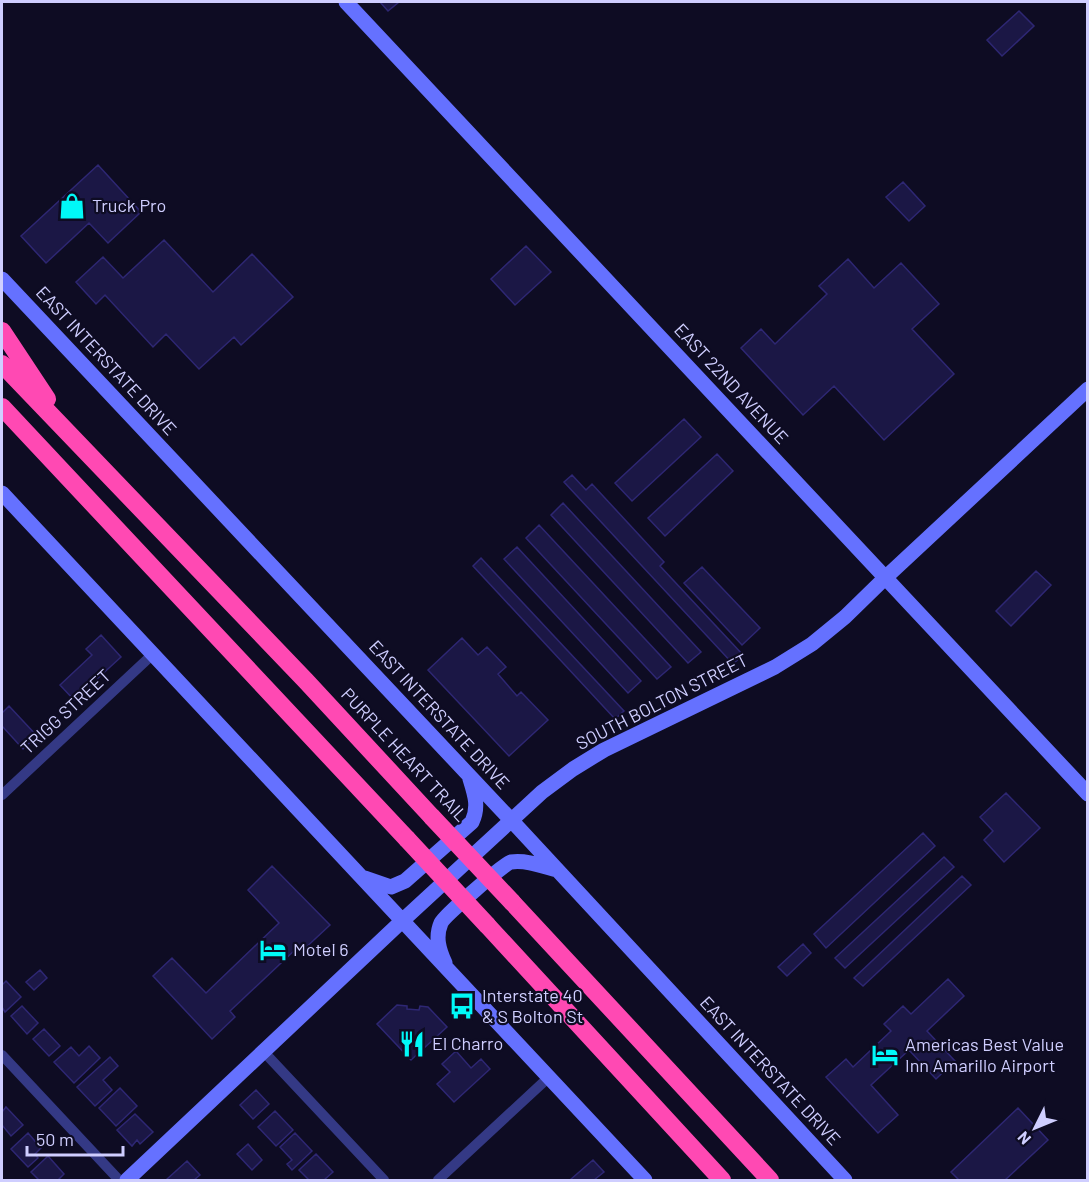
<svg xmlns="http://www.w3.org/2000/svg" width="1089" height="1182" viewBox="0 0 1089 1182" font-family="Barlow,sans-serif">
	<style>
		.building { fill: #1b1745; stroke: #2e2773; stroke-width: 1.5 }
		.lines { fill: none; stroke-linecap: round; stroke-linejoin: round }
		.street { stroke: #343985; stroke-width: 10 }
		.secondary { stroke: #6571ff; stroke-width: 15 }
		.highway { stroke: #ff49b3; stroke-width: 18 }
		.highway-bridge { stroke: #ff49b3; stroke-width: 18 }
		.labels { text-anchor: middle; stroke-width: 4.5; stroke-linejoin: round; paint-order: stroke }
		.poi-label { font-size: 18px; fill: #cfceff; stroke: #0e0c23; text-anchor: start }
		.street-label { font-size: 18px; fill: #cfceff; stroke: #0e0c23 }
	</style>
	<rect width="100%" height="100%" fill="#0e0c23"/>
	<path class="building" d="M 380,2 L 399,2 L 388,11 Z
		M 1019,11 L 1034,26 L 1002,56 L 987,40 Z
		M 98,165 L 141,212 L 108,243 L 89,223 L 46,263 L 21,236 Z
		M 903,182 L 925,206 L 909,221 L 886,197 Z
		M 164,240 L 213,292 L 252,254 L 293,297 L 241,345 L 234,337 L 199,369 L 166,334 L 153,347 L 105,295 L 96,304 L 76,282 L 103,257 L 123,278 Z
		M 526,246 L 551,272 L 515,305 L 491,279 Z
		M 848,259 L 874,288 L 901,263 L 939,304 L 912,329 L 954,374 L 884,440 L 834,386 L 803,415 L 741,348 L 761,329 L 775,344 L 827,294 L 819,286 Z
		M 684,419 L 701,437 L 632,501 L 615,483 Z
		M 717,454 L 733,471 L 665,536 L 648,518 Z
		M 572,475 L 586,490 L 592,484 L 664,562 L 660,566 L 743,655 L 733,664 L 564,482 Z
		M 563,503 L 701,652 L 688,663 L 551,515 Z
		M 539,525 L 671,667 L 657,679 L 526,538 Z
		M 517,547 L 641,681 L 628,693 L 504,559 Z
		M 481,558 L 624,711 L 615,719 L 473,566 Z
		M 702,567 L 760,628 L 742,645 L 684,583 Z
		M 1036,571 L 1051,585 L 1011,626 L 996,611 Z
		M 101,635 L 121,657 L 74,700 L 60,685 L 92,655 L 86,649 Z
		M 462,638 L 478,655 L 487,647 L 506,667 L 498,674 L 517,696 L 521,692 L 548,720 L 509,756 L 428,670 Z
		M 9,706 L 37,736 L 23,749 L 2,726 L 2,713 Z
		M 1006,793 L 1040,828 L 1004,862 L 984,840 L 993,831 L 980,817 Z
		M 923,833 L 935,846 L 826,948 L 814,934 Z
		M 944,857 L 954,867 L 845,968 L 835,958 Z
		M 272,866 L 330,925 L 301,952 L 297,948 L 230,1011 L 235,1017 L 212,1039 L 153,976 L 172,958 L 206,993 L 279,923 L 248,890 Z
		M 962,876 L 971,885 L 863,986 L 854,978 Z
		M 803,944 L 811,953 L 787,976 L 778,967 Z
		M 40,970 L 47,978 L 34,990 L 26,982 Z
		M 948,979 L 964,996 L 927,1031 L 955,1061 L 936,1079 L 909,1050 L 871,1085 L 898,1115 L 878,1133 L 826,1077 L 846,1059 L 853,1067 L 891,1031 L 884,1024 L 903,1006 L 911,1014 Z
		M 6,981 L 21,997 L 5,1012 L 2,1007 L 2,985 Z
		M 397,1005 L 407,1006 L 407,1009 L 419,1010 L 420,1006 L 428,1007 L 447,1027 L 411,1060 L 377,1024 Z
		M 22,1006 L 38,1023 L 27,1034 L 11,1016 Z
		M 44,1029 L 60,1046 L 49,1056 L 33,1039 Z
		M 89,1046 L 100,1058 L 74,1083 L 54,1062 L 71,1047 L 79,1056 Z
		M 456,1051 L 471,1068 L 481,1059 L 490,1069 L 454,1102 L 437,1084 L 450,1072 L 442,1064 Z
		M 110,1057 L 118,1066 L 103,1080 L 112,1090 L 95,1106 L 77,1087 Z
		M 120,1088 L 137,1106 L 116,1126 L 99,1108 Z
		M 256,1090 L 269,1104 L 253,1119 L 240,1105 Z
		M 6,1107 L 23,1125 L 11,1136 L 2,1125 L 2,1112 Z
		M 1018,1108 L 1048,1140 L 1005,1180 L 959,1180 L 951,1172 Z
		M 275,1111 L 293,1130 L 276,1146 L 258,1127 Z
		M 135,1114 L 153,1132 L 140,1144 L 137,1140 L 132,1146 L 117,1130 Z
		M 28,1133 L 41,1148 L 35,1154 L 38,1158 L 28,1167 L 11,1149 Z
		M 295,1133 L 312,1151 L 292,1170 L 287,1164 L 292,1160 L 280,1147 Z
		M 248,1144 L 262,1160 L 252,1170 L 237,1154 Z
		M 316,1154 L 333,1172 L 324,1180 L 306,1180 L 308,1179 L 299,1170 Z
		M 48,1156 L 64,1174 L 58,1180 L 39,1180 L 31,1172 Z
		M 593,1160 L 604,1172 L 594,1180 L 570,1180 Z
		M 187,1161 L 200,1175 L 194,1180 L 166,1180 Z"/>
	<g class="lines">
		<path class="street" d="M 2,795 L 153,654
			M 264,1052 L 384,1180
			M 2,1055 L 119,1180
			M 438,1180 L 549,1077"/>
		<path class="secondary" d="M 346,2 L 1088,794
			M 2,279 L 511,820 L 845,1180
			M 2,493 L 645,1180
			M 365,878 L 391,887 L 405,881 L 472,822 C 479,807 475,795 470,779
			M 445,963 C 439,950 435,937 441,923 C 444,916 505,863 511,862 C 527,860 542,866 557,870
			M 127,1180 L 402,921 L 542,792 L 573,769 L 604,750 L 775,667 L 812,644 L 845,617 L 885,578 L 1088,389"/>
		<path class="highway" d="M 2,331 L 47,399
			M 2,364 L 306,681 L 432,817
			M 2,407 L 407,839
			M 512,902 L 770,1180
			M 487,925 L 722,1180"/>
		<path class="highway-bridge" d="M 432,817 L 512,902
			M 407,839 L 487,925"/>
	</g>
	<defs>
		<g id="shop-bare" transform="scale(2.07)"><path d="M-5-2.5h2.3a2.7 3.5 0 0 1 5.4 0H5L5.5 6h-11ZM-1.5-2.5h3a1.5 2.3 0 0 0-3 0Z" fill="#00f9f8" stroke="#0e0c23" stroke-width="2.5" paint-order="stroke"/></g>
		<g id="hotel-bare" transform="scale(2.07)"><path d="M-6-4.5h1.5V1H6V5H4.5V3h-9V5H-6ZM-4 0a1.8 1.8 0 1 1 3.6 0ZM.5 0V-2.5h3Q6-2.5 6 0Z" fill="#00f9f8" stroke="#0e0c23" stroke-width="2.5" paint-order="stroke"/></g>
		<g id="bus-bare" transform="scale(2.07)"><path d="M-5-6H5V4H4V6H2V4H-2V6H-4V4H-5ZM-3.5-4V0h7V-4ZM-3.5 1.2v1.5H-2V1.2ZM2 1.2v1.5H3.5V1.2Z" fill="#00f9f8" stroke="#0e0c23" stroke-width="2.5" paint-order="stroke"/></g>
		<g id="restaurant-bare" transform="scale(2.07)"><path d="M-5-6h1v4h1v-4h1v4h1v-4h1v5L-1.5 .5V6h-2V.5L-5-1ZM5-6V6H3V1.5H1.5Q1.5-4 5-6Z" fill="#00f9f8" stroke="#0e0c23" stroke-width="2.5" paint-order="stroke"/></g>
	</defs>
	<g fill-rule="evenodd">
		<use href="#shop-bare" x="72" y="206"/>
		<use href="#hotel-bare" x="273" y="950"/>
		<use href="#bus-bare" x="462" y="1006"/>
		<use href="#restaurant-bare" x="412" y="1044"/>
		<use href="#hotel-bare" x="885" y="1055"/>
	</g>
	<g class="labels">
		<g class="poi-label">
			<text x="92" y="212">Truck Pro</text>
			<text x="293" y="956">Motel 6</text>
			<text x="482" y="1002">Interstate 40<tspan x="482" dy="21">&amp; S Bolton St</tspan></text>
			<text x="432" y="1050">El Charro</text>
			<text x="905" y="1051">Americas Best Value<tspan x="905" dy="21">Inn Amarillo Airport</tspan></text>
		</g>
		<g class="street-label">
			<text transform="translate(106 361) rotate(47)" y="6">EAST INTERSTATE DRIVE</text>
			<text transform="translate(731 384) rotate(47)" y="6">EAST 22ND AVENUE</text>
			<text transform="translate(662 702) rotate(-27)" y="6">SOUTH BOLTON STREET</text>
			<text transform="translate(66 712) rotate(-43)" y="6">TRIGG STREET</text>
			<text transform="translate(439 715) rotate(47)" y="6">EAST INTERSTATE DRIVE</text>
			<text transform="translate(404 755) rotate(47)" y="6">PURPLE HEART TRAIL</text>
			<text transform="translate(770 1071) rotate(47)" y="6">EAST INTERSTATE DRIVE</text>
		</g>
	</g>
	<rect width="1089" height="1182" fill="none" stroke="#cfceff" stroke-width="6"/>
	<g transform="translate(1035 1128) rotate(227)" stroke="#0e0c23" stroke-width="4.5" paint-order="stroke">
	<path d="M0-4.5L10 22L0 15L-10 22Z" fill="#cfceff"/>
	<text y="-9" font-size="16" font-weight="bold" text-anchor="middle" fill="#cfceff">N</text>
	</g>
	<path d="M27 1146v9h96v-9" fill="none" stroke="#cfceff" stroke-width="3"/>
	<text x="36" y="1146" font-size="18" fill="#cfceff" stroke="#0e0c23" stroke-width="4.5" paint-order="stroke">50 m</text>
</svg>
